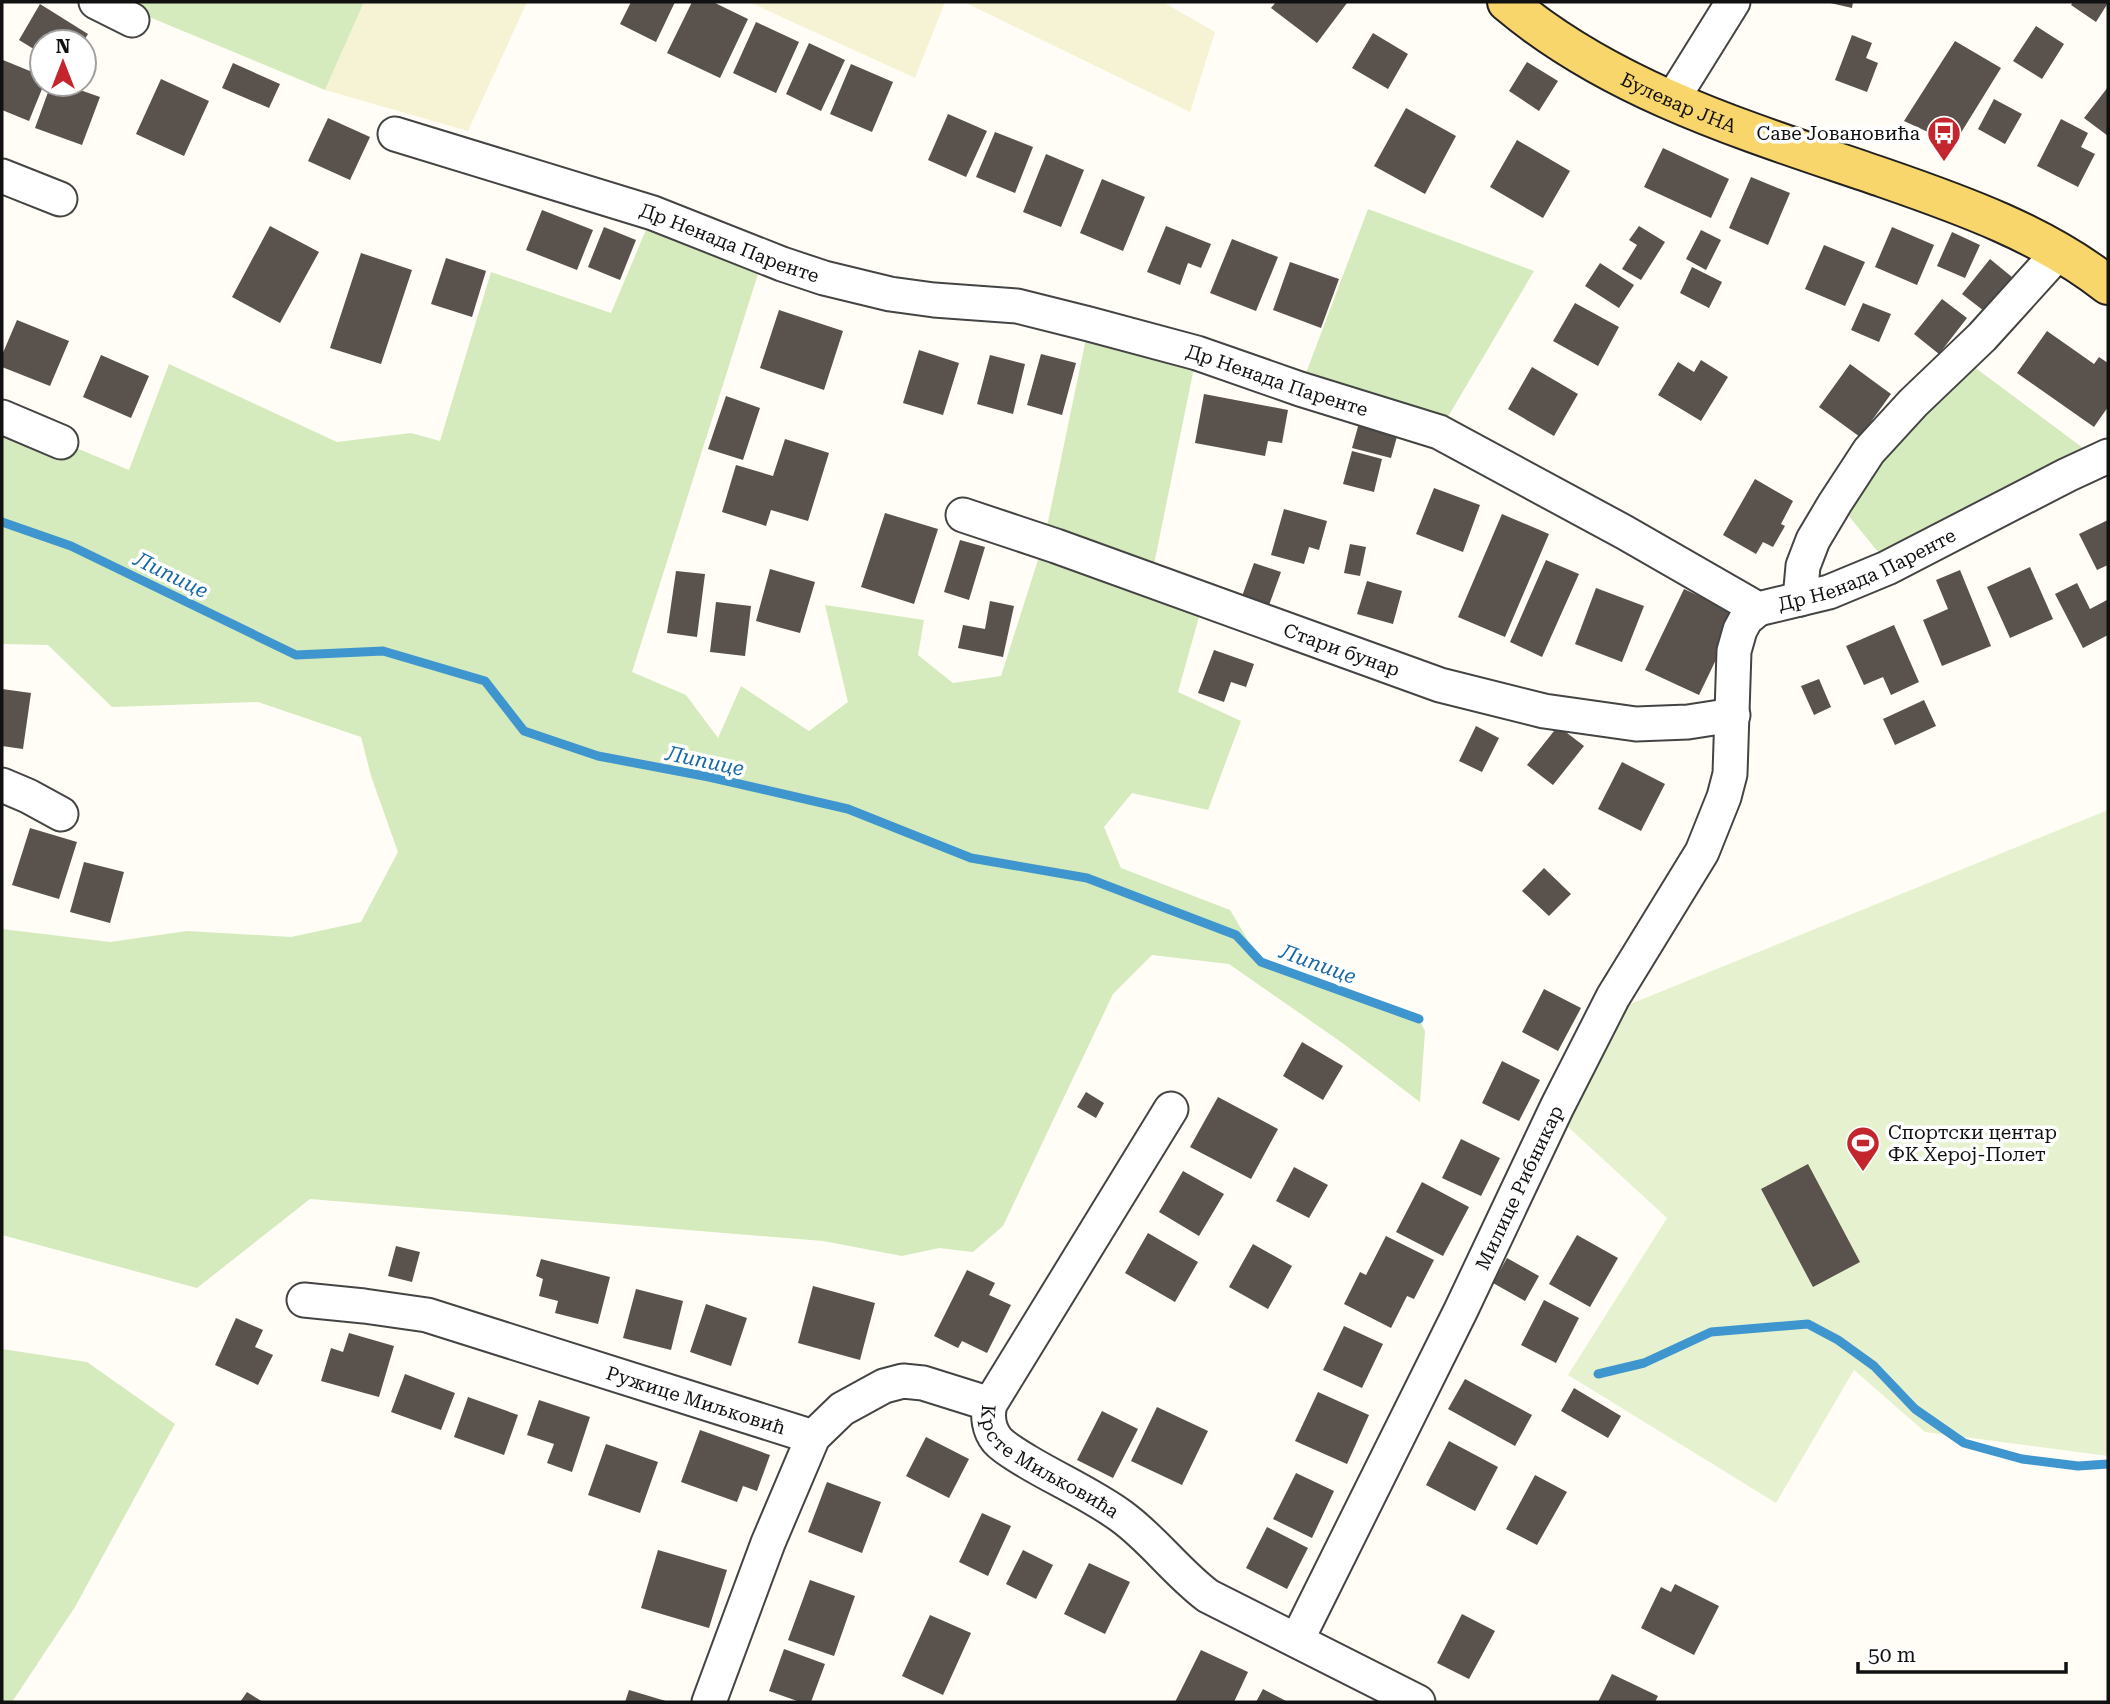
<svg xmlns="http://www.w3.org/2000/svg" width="2110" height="1704" viewBox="0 0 2110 1704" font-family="'Roboto Serif',serif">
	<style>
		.farmland { fill: #f6f3d4 }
		.green { fill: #d5ebbd }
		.pitch { fill: #e6f2cf }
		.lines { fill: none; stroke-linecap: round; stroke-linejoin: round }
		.stream { stroke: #3f96cf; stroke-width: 9 }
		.building { fill: #5a524d }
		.minor-casing { stroke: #444; stroke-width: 37 }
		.major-casing { stroke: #222; stroke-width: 42 }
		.minor { stroke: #fff; stroke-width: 33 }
		.major { stroke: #f9d66b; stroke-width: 38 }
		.labels { text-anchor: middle; stroke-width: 7; stroke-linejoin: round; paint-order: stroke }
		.street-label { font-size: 19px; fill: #111; stroke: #fff }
		.poi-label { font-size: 19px; fill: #111; stroke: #fff; text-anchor: end }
		.water-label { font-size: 21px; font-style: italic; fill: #1768a6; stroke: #fff }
	</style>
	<rect width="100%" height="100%" fill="#fffdf5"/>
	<path class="farmland" d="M 364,2 L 527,2 L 468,131 L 325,90 Z
		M 749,2 L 945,2 L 915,78 Z
		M 964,2 L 1163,2 L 1215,32 L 1190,112 Z"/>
	<path class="green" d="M 113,2 L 364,2 L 325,90 Z
		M 1368,209 L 1534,271 L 1439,432 L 1300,389 Z
		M 653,213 L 764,255 L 632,672 L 686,695 L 718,738 L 741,686 L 809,731 L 848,702 L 825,605 L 924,620 L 918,655 L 953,683 L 1001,676 L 1044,541 L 1089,324 L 1197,353 L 1151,579 L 1204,599 L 1178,692 L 1241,721 L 1208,810 L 1132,793 L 1104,827 L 1121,868 L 1230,910 L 1261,962 L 1419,1019 L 1425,1031 L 1420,1102 L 1341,1042 L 1229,964 L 1152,955 L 1113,994 L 1003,1226 L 973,1252 L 939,1248 L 902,1256 L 823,1241 L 310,1199 L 197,1288 L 2,1235 L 2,929 L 110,942 L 187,931 L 291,937 L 361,922 L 398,852 L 371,776 L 361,737 L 258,702 L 112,707 L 48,645 L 2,644 L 2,417 L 129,470 L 169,364 L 337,442 L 411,433 L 440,441 L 491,272 L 611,313 Z
		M 1969,363 L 2087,451 L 1879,553 L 1843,509 L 1912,421 Z
		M 2,1349 L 87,1362 L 175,1424 L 75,1607 L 12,1702 L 2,1702 Z"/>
	<path class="pitch" d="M 2108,810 L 2108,1456 L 1925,1432 L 1854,1370 L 1776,1503 L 1568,1375 L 1667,1218 L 1568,1127 L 1623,1007 Z"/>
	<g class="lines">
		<path class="stream" d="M 2,522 L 71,546 L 296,655 L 383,651 L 485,681 L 524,731 L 598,756 L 709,777 L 848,809 L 971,858 L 1087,878 L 1236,935 L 1261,962 L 1419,1019
			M 1598,1374 L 1644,1363 L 1711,1332 L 1808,1324 L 1838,1340 L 1874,1366 L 1915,1409 L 1964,1443 L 2022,1459 L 2078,1466 L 2108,1464"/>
	</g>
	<path class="building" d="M 631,2 L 675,2 L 656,42 L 620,24 Z
		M 692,2 L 713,2 L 748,19 L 720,78 L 667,53 Z
		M 1276,2 L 1345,2 L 1347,3 L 1317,43 L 1271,8 Z
		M 1826,2 L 1853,2 L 1852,8 Z
		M 2073,2 L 2108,2 L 2108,3 L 2096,22 L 2071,5 Z
		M 40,4 L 88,34 L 83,42 L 42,42 L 42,54 L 19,40 Z
		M 756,22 L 799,42 L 776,93 L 733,73 Z
		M 2036,26 L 2064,44 L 2042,79 L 2013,61 Z
		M 1373,33 L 1408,54 L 1388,89 L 1352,68 Z
		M 1852,35 L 1872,43 L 1866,58 L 1878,63 L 1867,92 L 1835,80 Z
		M 1955,41 L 2001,68 L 1954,144 L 1904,121 Z
		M 809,43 L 845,60 L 821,111 L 786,94 Z
		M 3,60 L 42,76 L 42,84 L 44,84 L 29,121 L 2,110 L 2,64 Z
		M 1527,62 L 1558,81 L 1539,111 L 1509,91 Z
		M 233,63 L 280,84 L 269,108 L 222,88 Z
		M 851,64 L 893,82 L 872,132 L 830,114 Z
		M 161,79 L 209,101 L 184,156 L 136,134 Z
		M 51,84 L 63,84 L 100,97 L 82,145 L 35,128 Z
		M 2108,87 L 2108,136 L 2084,118 Z
		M 1994,99 L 2022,114 L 2005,144 L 1978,129 Z
		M 1406,108 L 1456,136 L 1425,194 L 1374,166 Z
		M 948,114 L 987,131 L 966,177 L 928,160 Z
		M 328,118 L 370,137 L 350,180 L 308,161 Z
		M 2061,119 L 2088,133 L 2081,147 L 2095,154 L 2078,187 L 2037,166 Z
		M 995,132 L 1033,147 L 1015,193 L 976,177 Z
		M 1517,140 L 1570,171 L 1543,218 L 1490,187 Z
		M 1663,148 L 1729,179 L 1711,218 L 1644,187 Z
		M 1046,154 L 1084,170 L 1061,227 L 1023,212 Z
		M 1751,177 L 1790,193 L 1768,245 L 1729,228 Z
		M 1102,179 L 1145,197 L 1123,251 L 1080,233 Z
		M 542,210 L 593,230 L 577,270 L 526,250 Z
		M 270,226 L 319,252 L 280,323 L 232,297 Z
		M 1166,226 L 1211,244 L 1201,268 L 1188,263 L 1180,285 L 1147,272 Z
		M 1639,226 L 1665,242 L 1641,280 L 1622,269 L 1637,245 L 1629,240 Z
		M 604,227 L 636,240 L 620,280 L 588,267 Z
		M 1892,227 L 1934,245 L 1917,285 L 1875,267 Z
		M 1701,230 L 1721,240 L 1706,270 L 1686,259 Z
		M 1952,232 L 1980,245 L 1965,278 L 1937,266 Z
		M 1232,239 L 1278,257 L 1256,311 L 1210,293 Z
		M 1824,245 L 1865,262 L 1845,306 L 1805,289 Z
		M 361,253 L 412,270 L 381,364 L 330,348 Z
		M 446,258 L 486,271 L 472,317 L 431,304 Z
		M 1990,259 L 2012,277 L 1984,311 L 1962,294 Z
		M 1290,262 L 1339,279 L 1321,328 L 1273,310 Z
		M 1600,263 L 1634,285 L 1619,308 L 1585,286 Z
		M 1692,267 L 1722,282 L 1709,308 L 1680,293 Z
		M 1942,299 L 1967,318 L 1939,354 L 1914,334 Z
		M 1575,303 L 1619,327 L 1598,366 L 1553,341 Z
		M 1863,303 L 1891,314 L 1879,342 L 1851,330 Z
		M 779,310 L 843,331 L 824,390 L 760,368 Z
		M 17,320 L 69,341 L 50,386 L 2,367 L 2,355 Z
		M 2047,331 L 2094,364 L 2099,357 L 2108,363 L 2108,407 L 2094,427 L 2017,373 Z
		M 919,350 L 959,363 L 943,415 L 903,403 Z
		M 1041,354 L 1076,363 L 1062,415 L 1027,405 Z
		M 101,355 L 149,376 L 131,418 L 83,397 Z
		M 990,355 L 1025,364 L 1013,414 L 977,404 Z
		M 1701,360 L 1728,377 L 1701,421 L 1658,395 L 1678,362 L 1694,372 Z
		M 1850,364 L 1891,394 L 1860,437 L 1819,407 Z
		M 1532,367 L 1578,394 L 1554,436 L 1508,409 Z
		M 1204,394 L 1288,410 L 1282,443 L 1268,441 L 1265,456 L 1195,443 Z
		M 726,396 L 760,408 L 743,460 L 708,449 Z
		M 1359,423 L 1398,433 L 1391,458 L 1352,448 Z
		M 785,439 L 829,453 L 808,521 L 771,510 L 766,526 L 722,512 L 736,465 L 773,476 Z
		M 1352,451 L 1382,459 L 1374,492 L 1343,484 Z
		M 1755,479 L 1793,501 L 1781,524 L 1785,526 L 1773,547 L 1763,542 L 1756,554 L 1723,535 Z
		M 1434,488 L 1480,505 L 1463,552 L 1416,534 Z
		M 1284,509 L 1327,521 L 1319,550 L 1309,547 L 1304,564 L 1271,555 Z
		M 885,513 L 938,529 L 914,604 L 861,587 Z
		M 1502,514 L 1549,534 L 1505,637 L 1458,617 Z
		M 2108,520 L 2108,565 L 2097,570 L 2079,534 Z
		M 960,540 L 985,547 L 969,600 L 944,592 Z
		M 1350,544 L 1366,547 L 1360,576 L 1344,573 Z
		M 1546,560 L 1579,574 L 1542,657 L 1510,642 Z
		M 1254,563 L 1281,572 L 1268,608 L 1241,599 Z
		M 2030,567 L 2053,619 L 2010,638 L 1987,587 Z
		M 770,569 L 815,582 L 800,633 L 756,621 Z
		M 1960,570 L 1991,646 L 1942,666 L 1923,620 L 1948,609 L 1936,580 Z
		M 676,571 L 705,574 L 697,637 L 667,633 Z
		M 1367,581 L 1402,591 L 1393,624 L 1357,614 Z
		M 2077,583 L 2090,609 L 2107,600 L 2108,602 L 2108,635 L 2083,648 L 2055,594 Z
		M 1596,588 L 1644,606 L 1622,662 L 1575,644 Z
		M 1684,589 L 1738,614 L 1699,695 L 1645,670 Z
		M 990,601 L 1014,606 L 1003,657 L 958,648 L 963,625 L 985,629 Z
		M 716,602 L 751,606 L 745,656 L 710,652 Z
		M 1894,625 L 1919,682 L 1891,695 L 1883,677 L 1864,685 L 1846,646 Z
		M 1214,650 L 1254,664 L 1246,687 L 1231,682 L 1224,702 L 1198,693 Z
		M 1819,679 L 1831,707 L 1814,715 L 1801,686 Z
		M 2,689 L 31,693 L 23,749 L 2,746 Z
		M 1924,700 L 1936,726 L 1895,745 L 1883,719 Z
		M 1476,726 L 1499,738 L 1482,772 L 1459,761 Z
		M 1558,726 L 1584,746 L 1553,785 L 1527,765 Z
		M 1622,762 L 1665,784 L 1641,831 L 1598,809 Z
		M 30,828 L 77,842 L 59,899 L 12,885 Z
		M 84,862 L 124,872 L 110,923 L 70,912 Z
		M 1544,868 L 1571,894 L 1549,916 L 1522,891 Z
		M 1544,989 L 1581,1008 L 1558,1051 L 1522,1032 Z
		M 1302,1042 L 1343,1066 L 1323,1100 L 1283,1076 Z
		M 1502,1061 L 1540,1080 L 1519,1121 L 1482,1103 Z
		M 1086,1092 L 1104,1103 L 1096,1118 L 1077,1107 Z
		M 1218,1097 L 1278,1129 L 1251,1179 L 1190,1147 Z
		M 1461,1139 L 1500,1158 L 1481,1196 L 1442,1178 Z
		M 1808,1164 L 1860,1262 L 1813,1287 L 1761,1189 Z
		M 1294,1167 L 1328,1185 L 1309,1218 L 1276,1201 Z
		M 1183,1171 L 1224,1194 L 1199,1236 L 1159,1212 Z
		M 1422,1182 L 1469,1207 L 1443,1256 L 1396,1232 Z
		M 1148,1233 L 1198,1262 L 1175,1302 L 1125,1273 Z
		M 1577,1235 L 1618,1258 L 1590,1307 L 1549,1284 Z
		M 1386,1236 L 1434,1260 L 1414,1299 L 1407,1296 L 1391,1328 L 1344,1304 L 1360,1272 L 1366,1275 Z
		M 1253,1244 L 1292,1266 L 1268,1309 L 1229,1287 Z
		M 396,1246 L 420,1252 L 412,1282 L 388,1276 Z
		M 1507,1258 L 1539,1276 L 1525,1301 L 1493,1283 Z
		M 541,1259 L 610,1277 L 598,1324 L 555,1313 L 558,1301 L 539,1296 L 543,1279 L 536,1276 Z
		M 967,1270 L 995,1283 L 989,1295 L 1011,1305 L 987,1353 L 962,1341 L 958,1348 L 934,1336 Z
		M 813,1286 L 875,1303 L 860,1360 L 798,1343 Z
		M 636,1289 L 683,1301 L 671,1350 L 623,1338 Z
		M 1544,1300 L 1579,1318 L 1556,1363 L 1521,1345 Z
		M 706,1304 L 747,1318 L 731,1366 L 690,1352 Z
		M 236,1318 L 263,1330 L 255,1347 L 273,1355 L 258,1385 L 215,1365 Z
		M 1344,1326 L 1383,1344 L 1362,1388 L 1323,1370 Z
		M 349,1333 L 394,1346 L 379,1397 L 321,1381 L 331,1348 L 343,1352 Z
		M 405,1374 L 455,1393 L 441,1430 L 391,1412 Z
		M 1465,1379 L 1532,1415 L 1515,1446 L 1448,1409 Z
		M 1574,1388 L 1621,1416 L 1608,1438 L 1561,1411 Z
		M 1318,1392 L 1369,1415 L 1347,1464 L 1295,1441 Z
		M 468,1397 L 518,1415 L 504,1455 L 454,1437 Z
		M 539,1400 L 590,1417 L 572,1472 L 547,1463 L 554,1444 L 527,1435 Z
		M 1157,1407 L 1208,1431 L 1182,1485 L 1131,1461 Z
		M 1102,1411 L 1138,1429 L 1113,1478 L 1077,1460 Z
		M 700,1430 L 770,1455 L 757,1491 L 743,1486 L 737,1502 L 681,1482 Z
		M 926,1437 L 969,1459 L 949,1498 L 906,1476 Z
		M 1449,1441 L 1498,1467 L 1475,1511 L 1426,1485 Z
		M 606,1444 L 658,1462 L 640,1513 L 588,1495 Z
		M 1296,1473 L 1334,1491 L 1312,1538 L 1273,1519 Z
		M 1535,1475 L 1567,1492 L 1537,1545 L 1506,1529 Z
		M 827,1482 L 881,1502 L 862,1553 L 808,1532 Z
		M 982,1513 L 1011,1526 L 988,1576 L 959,1562 Z
		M 1267,1527 L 1308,1548 L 1287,1589 L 1246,1568 Z
		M 658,1550 L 727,1570 L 709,1628 L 641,1608 Z
		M 1023,1550 L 1053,1565 L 1036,1599 L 1006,1584 Z
		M 1089,1563 L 1130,1582 L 1105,1634 L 1064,1614 Z
		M 810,1580 L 855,1596 L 834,1656 L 788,1640 Z
		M 1675,1584 L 1719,1606 L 1694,1655 L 1641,1628 L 1661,1587 L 1671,1592 Z
		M 1462,1614 L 1495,1631 L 1469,1679 L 1437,1663 Z
		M 930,1615 L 971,1633 L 943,1695 L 902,1676 Z
		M 784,1649 L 825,1664 L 811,1702 L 800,1702 L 769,1691 Z
		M 1201,1650 L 1248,1672 L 1234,1702 L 1175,1702 Z
		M 1612,1674 L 1658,1696 L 1655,1702 L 1598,1702 Z
		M 1263,1689 L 1288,1702 L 1256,1702 Z
		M 629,1690 L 669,1702 L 625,1702 Z
		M 247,1692 L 263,1702 L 240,1702 Z"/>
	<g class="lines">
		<g class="minor-casing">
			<g id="minor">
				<path d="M 96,2 L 132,20"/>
				<path d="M 1672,100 L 1733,2"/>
				<path id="s1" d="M 395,134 L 653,213 L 782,264 L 824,278 L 890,294 L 934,300 L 1017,306 L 1089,324 L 1197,353 L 1300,389 L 1439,432 L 1624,532 L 1758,609 L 1829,592 L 1887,568 L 2067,475 L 2108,456"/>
				<path d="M 2,176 L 60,199"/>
				<path d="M 2,417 L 61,442"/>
				<path id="s2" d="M 963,515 L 1056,546 L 1440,685 L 1544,711 L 1636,724 L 1688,722 L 1733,715"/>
				<path d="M 1800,599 L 1803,566 L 1813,540 L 1835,503 L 1869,451 L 1913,403 L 1982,337 L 2059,252"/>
				<path d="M 2,785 L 28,796 L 61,814"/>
				<path id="s3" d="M 1171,1109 L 990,1404 C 987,1416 989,1430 997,1440 C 1005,1449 1017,1455 1028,1462 C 1058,1480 1092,1495 1121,1516 C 1153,1539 1176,1572 1208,1596 L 1418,1702"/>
				<path id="s4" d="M 304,1300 L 364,1306 L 427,1315 L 813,1437"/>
				<path id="s5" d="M 1297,1640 L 1461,1310 L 1557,1107 L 1613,997 L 1702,852 L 1724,797 L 1730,774 L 1734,651 L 1740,630 L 1746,619 L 1758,609"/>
				<path d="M 709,1702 L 768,1543 L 813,1437 L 842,1409 L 884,1386 L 903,1381 L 923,1383 L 990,1404"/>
			</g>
		</g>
		<g class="major-casing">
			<g id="major">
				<path id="s6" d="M 1507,2 C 1615,93 1753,133 1884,178 C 1962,205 2043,234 2108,285"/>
			</g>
		</g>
		<use href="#minor" class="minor"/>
		<use href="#major" class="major"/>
	</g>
	<defs>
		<g id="bus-pin" transform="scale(1.75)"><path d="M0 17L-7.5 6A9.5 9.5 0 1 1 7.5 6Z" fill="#c4262e" stroke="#fff"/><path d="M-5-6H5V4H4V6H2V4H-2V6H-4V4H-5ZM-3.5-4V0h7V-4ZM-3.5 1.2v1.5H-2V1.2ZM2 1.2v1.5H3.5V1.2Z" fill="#fff"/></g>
		<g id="stadium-pin" transform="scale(1.75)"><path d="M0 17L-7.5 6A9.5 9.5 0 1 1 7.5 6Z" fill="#c4262e" stroke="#fff"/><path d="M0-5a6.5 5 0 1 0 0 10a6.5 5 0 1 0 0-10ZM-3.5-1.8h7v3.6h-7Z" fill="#fff"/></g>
	</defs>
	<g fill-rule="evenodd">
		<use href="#bus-pin" x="1944" y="133"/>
		<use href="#stadium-pin" x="1863" y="1143"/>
	</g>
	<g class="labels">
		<g class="street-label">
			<text dy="7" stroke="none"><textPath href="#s6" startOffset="200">Булевар ЈНА</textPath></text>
			<text dy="7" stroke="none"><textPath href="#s1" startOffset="352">Др Ненада Паренте</textPath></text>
			<text dy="7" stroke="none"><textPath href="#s1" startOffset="919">Др Ненада Паренте</textPath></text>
			<text dy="7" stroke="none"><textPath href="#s1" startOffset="1570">Др Ненада Паренте</textPath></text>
			<text dy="7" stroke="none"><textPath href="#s2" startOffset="402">Стари бунар</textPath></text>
			<text dy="7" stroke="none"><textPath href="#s5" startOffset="504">Милице Рибникар</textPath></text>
			<text dy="7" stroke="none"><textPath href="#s4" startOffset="406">Ружице Миљковић</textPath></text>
			<text dy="7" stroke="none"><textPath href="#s3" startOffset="436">Крсте Миљковића</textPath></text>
		</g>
		<g class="poi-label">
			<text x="1920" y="140">Саве Јовановића</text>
			<text x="1888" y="1139" text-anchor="start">Спортски центар<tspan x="1888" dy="22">ФК Херој-Полет</tspan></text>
		</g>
		<g class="water-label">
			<text transform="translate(171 575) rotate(26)" y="7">Липице</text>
			<text transform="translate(705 761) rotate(12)" y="7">Липице</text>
			<text transform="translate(1318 964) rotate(20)" y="7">Липице</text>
		</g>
	</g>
	<rect width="2110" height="1704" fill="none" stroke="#111111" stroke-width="7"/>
	<g transform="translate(63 63)"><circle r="33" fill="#ffffff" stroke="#a0a0a0" stroke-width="2"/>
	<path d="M0-5L12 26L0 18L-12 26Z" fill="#c4262e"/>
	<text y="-10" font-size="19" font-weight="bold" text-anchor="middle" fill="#111111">N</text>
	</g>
	<path d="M1858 1662v10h208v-10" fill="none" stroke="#111111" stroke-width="3.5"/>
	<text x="1868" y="1662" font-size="21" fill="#111111" stroke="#ffffff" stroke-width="5" paint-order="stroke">50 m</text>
</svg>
